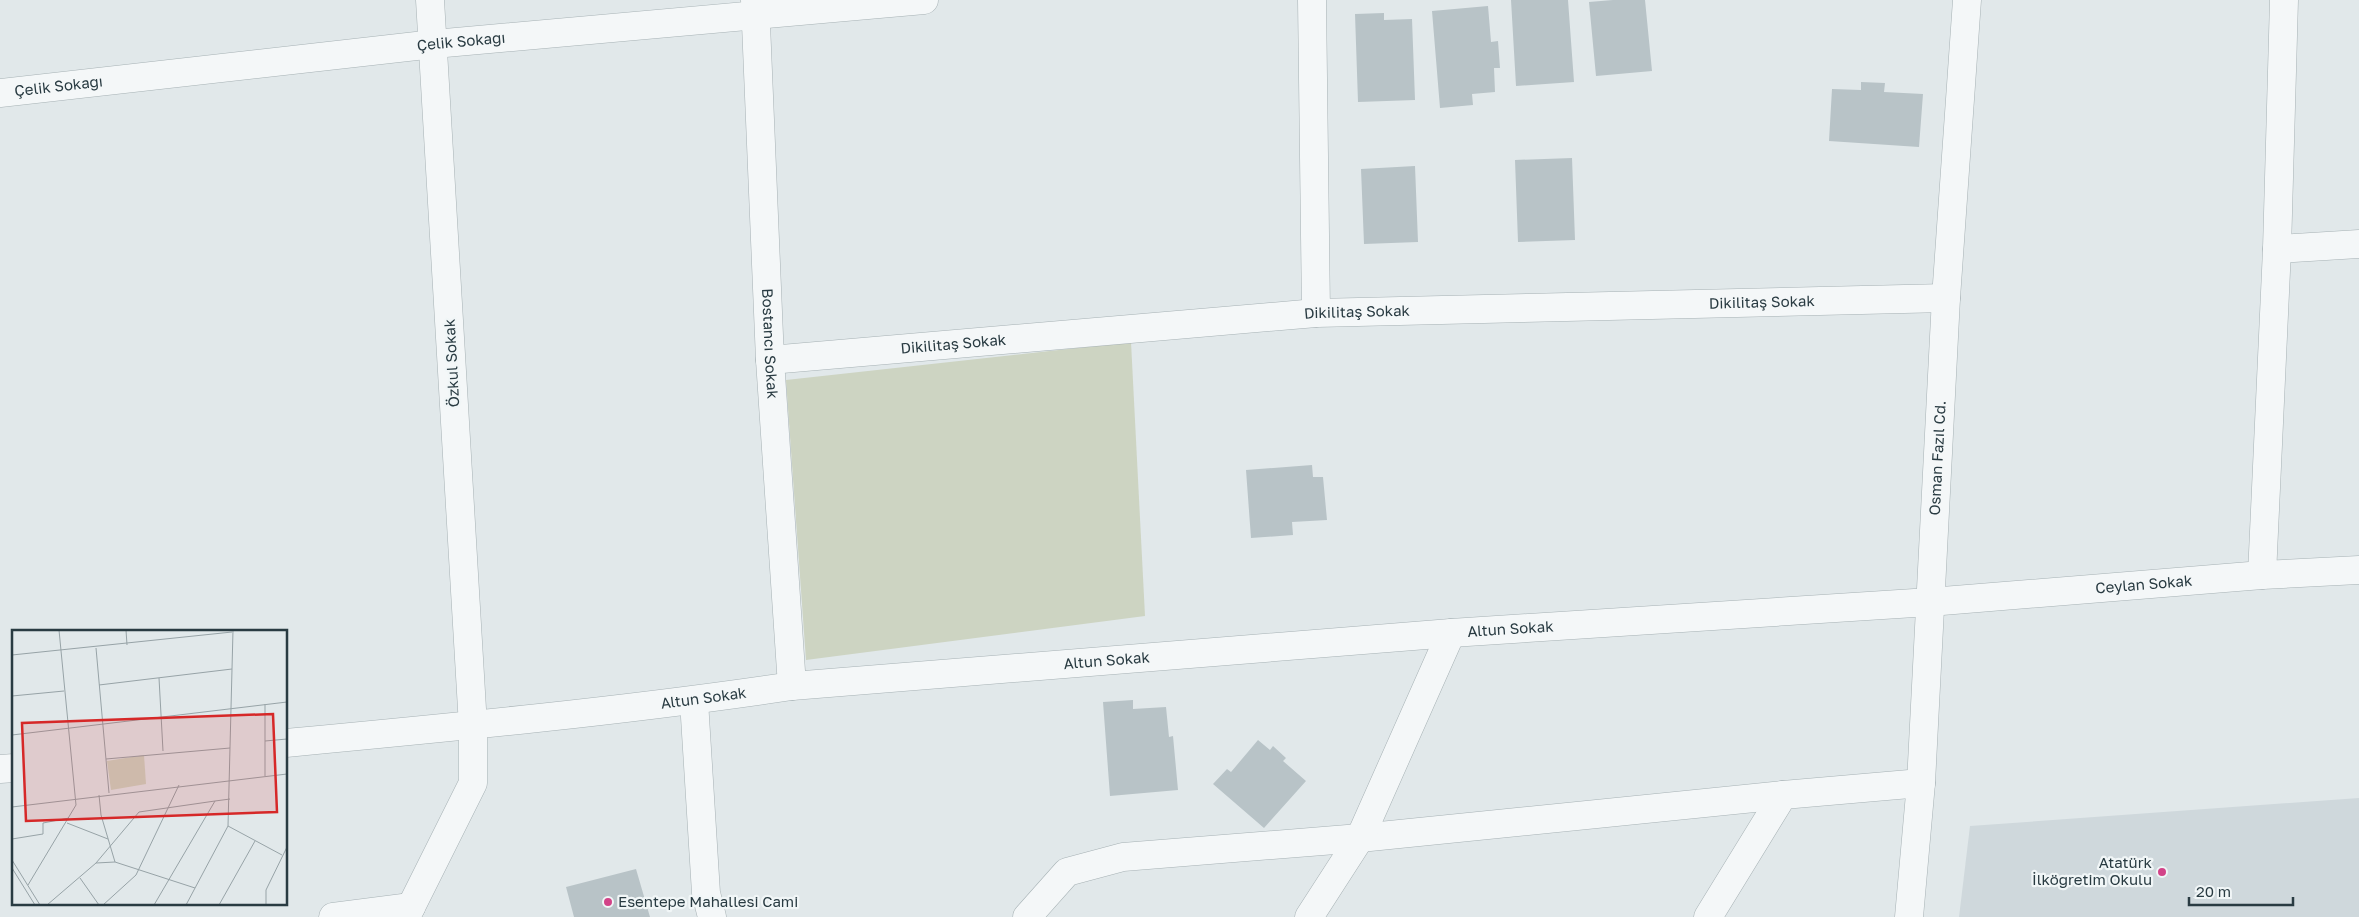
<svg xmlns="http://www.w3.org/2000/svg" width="2359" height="917" viewBox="0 0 2359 917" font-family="'Golos Text',sans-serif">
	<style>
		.built { fill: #cfd8dc }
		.green { fill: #cdd4c2 }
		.building { fill: #b8c3c7 }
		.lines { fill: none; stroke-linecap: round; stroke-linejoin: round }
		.minor-casing { stroke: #a6b1b4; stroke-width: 29 }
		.minor { stroke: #f4f7f8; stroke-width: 28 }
		.poi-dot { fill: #d24388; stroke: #f1f6f7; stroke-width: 2 }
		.labels { text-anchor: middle; stroke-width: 4.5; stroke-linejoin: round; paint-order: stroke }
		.street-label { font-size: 15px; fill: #293b42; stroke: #f1f6f7 }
		.poi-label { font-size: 15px; fill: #293b42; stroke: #f1f6f7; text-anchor: end }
		.inset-road { fill: none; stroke: #97a3a7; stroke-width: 1 }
		.view { fill: #d62828; fill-opacity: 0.15; stroke: #d62828; stroke-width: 2.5 }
		.inset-edge { fill: none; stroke: #293b42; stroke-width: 2.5 }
	</style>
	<rect width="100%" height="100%" fill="#e1e8ea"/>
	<path class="built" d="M 2359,798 L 2359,917 L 1959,917 L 1970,826 Z"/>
	<path class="green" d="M 1131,342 L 1145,616 L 806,660 L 786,380 Z"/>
	<path class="building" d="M 1511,0 L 1568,0 L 1574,82 L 1516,86 Z
		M 1613,0 L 1645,0 L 1652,71 L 1596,76 L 1589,2 Z
		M 1488,6 L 1491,42 L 1498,41 L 1500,68 L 1494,68 L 1495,92 L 1472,94 L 1473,105 L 1440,108 L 1432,11 Z
		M 1384,13 L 1384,20 L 1412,19 L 1415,100 L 1358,102 L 1355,14 Z
		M 1861,82 L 1885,83 L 1884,92 L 1923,94 L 1919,147 L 1829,141 L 1832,89 L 1861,90 Z
		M 1572,158 L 1575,240 L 1518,242 L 1515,160 Z
		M 1415,166 L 1418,242 L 1364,244 L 1361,169 Z
		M 1312,465 L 1313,477 L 1323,477 L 1327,520 L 1292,522 L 1293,535 L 1251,538 L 1246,470 Z
		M 1133,700 L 1133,709 L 1166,707 L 1169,737 L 1173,736 L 1178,790 L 1110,796 L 1103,702 Z
		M 1258,740 L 1270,750 L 1273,746 L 1286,758 L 1283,761 L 1306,781 L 1264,828 L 1213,784 L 1227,769 L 1231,772 Z
		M 636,869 L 650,917 L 574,917 L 566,887 Z"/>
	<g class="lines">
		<g class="minor-casing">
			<g id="minor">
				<path id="s1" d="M 755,0 L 770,360 L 792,686"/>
				<path d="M 1312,0 L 1316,313"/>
				<path id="s2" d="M 0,93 L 434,44 L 924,0"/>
				<path d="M 2277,249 L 2359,244"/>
				<path id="s3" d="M 770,360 L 1316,313 L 1946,298"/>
				<path d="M 2262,575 L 2277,249 L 2284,0"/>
				<path d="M 694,701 L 706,893 L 712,917"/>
				<path id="s4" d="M 286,743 C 455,727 624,711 792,686 L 1451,633 L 1930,602 L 2262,575 L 2359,570"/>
				<path d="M 0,769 L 14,768"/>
				<path d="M 333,917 L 411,907"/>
				<path d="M 406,917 L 473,783 L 473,726 L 430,0"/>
				<path d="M 1027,917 L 1067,872 L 1123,857 L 1360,838 L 1783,795"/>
				<path d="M 1309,917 L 1360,838 L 1451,633"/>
				<path d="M 1708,917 L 1783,795 L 1921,783"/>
				<path id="s5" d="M 1909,917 L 1921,783 L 1946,298 L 1967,0"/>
			</g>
		</g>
		<use href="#minor" class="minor"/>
	</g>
	<g class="poi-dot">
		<circle cx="2162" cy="872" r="5"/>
		<circle cx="608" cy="902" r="5"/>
	</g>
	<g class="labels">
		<g class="street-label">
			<text dy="5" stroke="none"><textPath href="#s2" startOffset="464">Çelik Sokağı</textPath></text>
			<text dy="5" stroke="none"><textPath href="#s2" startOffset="59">Çelik Sokağı</textPath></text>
			<text dy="5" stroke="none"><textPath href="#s3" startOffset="994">Dikilitaş Sokak</textPath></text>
			<text dy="5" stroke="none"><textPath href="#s3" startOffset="589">Dikilitaş Sokak</textPath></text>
			<text dy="5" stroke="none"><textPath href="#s1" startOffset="344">Bostancı Sokak</textPath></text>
			<text dy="5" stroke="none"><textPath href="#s3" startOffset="184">Dikilitaş Sokak</textPath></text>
			<text transform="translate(452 363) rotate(-93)" y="5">Özkul Sokak</text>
			<text dy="5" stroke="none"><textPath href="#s5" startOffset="460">Osman Fazıl Cd.</textPath></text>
			<text dy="5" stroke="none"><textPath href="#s4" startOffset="1865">Ceylan Sokak</textPath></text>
			<text dy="5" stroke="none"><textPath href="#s4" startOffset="1230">Altun Sokak</textPath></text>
			<text dy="5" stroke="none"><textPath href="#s4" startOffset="825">Altun Sokak</textPath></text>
			<text dy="5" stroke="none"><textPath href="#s4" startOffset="420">Altun Sokak</textPath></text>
		</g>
		<g class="poi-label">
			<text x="2152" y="868">Atatürk<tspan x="2152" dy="17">İlköğretim Okulu</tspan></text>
			<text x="618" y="907" text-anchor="start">Esentepe Mahallesi Cami</text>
		</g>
	</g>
	<g transform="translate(12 630)">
		<rect width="275" height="275" fill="#e1e8ea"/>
		<path d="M 132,125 L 134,154 L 99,160 L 95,131 Z" fill="#cdd4c2"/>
		<path class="inset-road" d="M 114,0 L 115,15M 84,18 L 97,163M 0,25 L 220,2M 147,48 L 151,121M 87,55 L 220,39M 0,66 L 52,61M 0,105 L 275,72M 253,111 L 275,109M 94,129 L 218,118M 253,146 L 253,74M 87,165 L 89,185 L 103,232 L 183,258M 0,177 L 275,144M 55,193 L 96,209M 216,196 L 270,225M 0,209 L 31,204 L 31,193 L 57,188M 0,230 L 28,275M 84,233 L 103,232M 0,238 L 23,275M 68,248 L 87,275M 16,255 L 64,175 L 47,0M 35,275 L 84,233 L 127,182 L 203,171M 91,275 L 124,245 L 167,155M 142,275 L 203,171 L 218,169M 174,275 L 216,196 L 221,0M 207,275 L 243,211M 254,275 L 254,260 L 275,217"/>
		<path class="view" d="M 261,84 L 265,182 L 14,191 L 10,93 Z"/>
		<rect width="275" height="275" class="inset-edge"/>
	</g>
	<path d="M2189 897v8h104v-8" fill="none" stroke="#293b42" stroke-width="2.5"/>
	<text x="2196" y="897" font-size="15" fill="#293b42" stroke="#f1f6f7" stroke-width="4" paint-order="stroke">20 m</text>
</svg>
